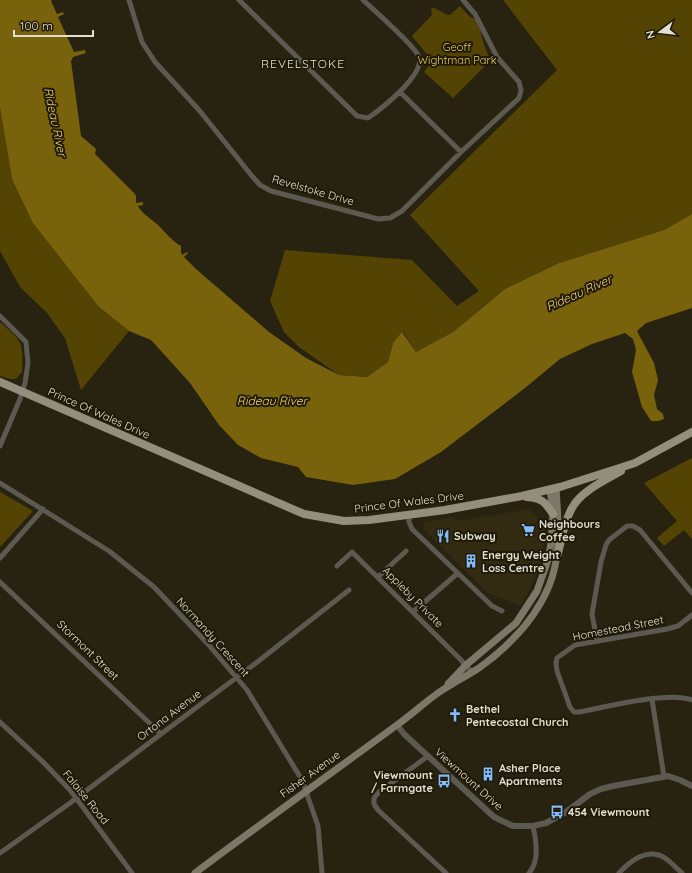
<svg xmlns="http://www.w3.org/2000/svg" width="692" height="873" viewBox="0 0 692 873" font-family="Quicksand,sans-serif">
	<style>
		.built { fill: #322a11 }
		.green { fill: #544403 }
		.water { fill: #78620b }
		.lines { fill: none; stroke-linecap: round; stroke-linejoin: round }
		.minor { stroke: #5c5950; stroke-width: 5 }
		.tertiary { stroke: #5c5950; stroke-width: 6 }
		.secondary { stroke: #7b7769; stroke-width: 7 }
		.primary { stroke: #948e7c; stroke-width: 8 }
		.labels { text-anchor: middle; stroke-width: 4; stroke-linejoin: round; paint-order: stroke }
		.park-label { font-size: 11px; fill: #e8ca60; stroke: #1f1907 }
		.street-label { font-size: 11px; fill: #e1ded2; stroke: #1f1907 }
		.poi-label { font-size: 11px; font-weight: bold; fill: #e1ded2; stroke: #1f1907; text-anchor: start }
		.neighbourhood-label { font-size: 12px; letter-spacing: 1px; fill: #e1ded2; stroke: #1f1907 }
		.water-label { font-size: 12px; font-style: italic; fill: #f3d46b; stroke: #1f1907 }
	</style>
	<rect width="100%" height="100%" fill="#282311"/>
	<path class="built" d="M 529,509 L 542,521 L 545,533 L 542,556 L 536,576 L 521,606 L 488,593 L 423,528 L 425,522 L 453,517 L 457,521 Z"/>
	<path class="green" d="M 503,0 L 692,0 L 692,214 L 664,230 L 559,263 L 505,289 L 453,332 L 416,352 L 403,332 L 393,343 L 388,362 L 367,377 L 339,375 L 299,347 L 284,332 L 270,301 L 285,250 L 412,260 L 457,306 L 479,291 L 410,215 L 557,70 Z
		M 460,6 L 470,17 L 475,19 L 480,29 L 483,42 L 492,65 L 489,62 L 453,98 L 424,72 L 429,65 L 430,58 L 412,36 L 432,15 L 431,9 L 432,8 C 439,8 443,15 450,15 Z
		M 0,108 L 12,179 L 99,307 L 129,331 L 81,390 L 65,338 L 47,313 L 20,287 L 0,251 Z
		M 0,322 C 24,343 23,342 22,373 L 21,373 L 16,379 L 11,379 L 0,376 Z
		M 692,458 L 692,539 L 684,530 L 664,546 L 657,538 L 677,521 L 644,483 Z
		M 0,492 L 33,511 L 0,547 Z"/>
	<path class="water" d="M 0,0 L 52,0 L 51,1 L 57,14 L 63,12 L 64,14 L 58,17 L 74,52 L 85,50 L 86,53 L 73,57 L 71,61 L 81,136 L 96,149 L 95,154 L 134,193 L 136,196 L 136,203 L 143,202 L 143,205 L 138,206 C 143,215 152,219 159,226 C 166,233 172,241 181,246 L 181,252 L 182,255 L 187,252 L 188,253 L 184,257 L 196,269 L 269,332 L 306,358 L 339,375 L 367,377 L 388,362 L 393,343 L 402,332 L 416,352 L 453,332 L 505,289 L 559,263 L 664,230 L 692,214 L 692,308 L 646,323 L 637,331 L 654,363 L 658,380 L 654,395 L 657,409 L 663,414 L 664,419 L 658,421 L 651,421 L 642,407 L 632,372 L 636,350 L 633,339 L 625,333 L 592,344 L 560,359 L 525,388 L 441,452 L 395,479 L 353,485 L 306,477 L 298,467 L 261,458 L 238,445 L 219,425 L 190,383 L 151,340 L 129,331 L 99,307 L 33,223 L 12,179 L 0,108 Z"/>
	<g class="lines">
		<path class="minor" d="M 129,0 L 142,42 L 155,62 L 199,110 L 252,176 L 260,185 L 271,191 L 378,219 L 390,218 L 402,211 L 461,152 L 519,98 L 521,90 L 519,82 L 497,57 L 475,14 L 463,0
			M 239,0 L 357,116 L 368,118 C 381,109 425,75 419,57 C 416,47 374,10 363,0
			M 400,92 L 461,152
			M 0,316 L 26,342 L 28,363 L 25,383 L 20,399 L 0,446
			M 0,483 L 109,551 L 154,587 L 207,643 L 247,690 L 302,780 L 318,826 L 322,873
			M 409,515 L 409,522 L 412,529 L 492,606 L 502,611
			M 0,558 L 43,509
			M 337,566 L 352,552 L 459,658 L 472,672
			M 378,577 L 406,551
			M 0,582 L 161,734
			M 413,612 L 458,573
			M 692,615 L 678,626 L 667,629 L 575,645 L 557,658 L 556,663 L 557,671 L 570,707 L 574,712 L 579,712 C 606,707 668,691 692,700
			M 597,641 L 592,614 L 601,562 L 606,545 L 609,540 L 627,526 L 633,526 L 640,530 L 692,593
			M 652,699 L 664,777
			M 0,722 L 43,762 L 70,790 L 132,873
			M 428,756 L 379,792 L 374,798 L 374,804 L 378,810 L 446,873
			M 0,853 L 70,803 L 161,734 L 256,663 L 349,590
			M 529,873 C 540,861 536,840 533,826
			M 619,873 C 630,861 648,847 665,858 C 671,862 676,868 682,873"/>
		<path class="tertiary" d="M 397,725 L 404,734 L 494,817 L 513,826 L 533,826 L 546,823 L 566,812 L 590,794 L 601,789 L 613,786 L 668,776 L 680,780 L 692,786"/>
		<path class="secondary" d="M 448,684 L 466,665 L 516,623 L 537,591 L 548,560 L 551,543 L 553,514 L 550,489
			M 195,873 C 262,823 330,774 397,725 C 411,715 424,703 438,693 C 451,684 465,677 479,668 C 508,647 535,620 549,586 C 562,555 558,520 556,488"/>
		<path class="primary" d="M 0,382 L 304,514 L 344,521 L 369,520 L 445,510 L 522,496 L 560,487 L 635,463 L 692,432
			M 527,497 C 542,498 545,502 553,514
			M 558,553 C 562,538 564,522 572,508 C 581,491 604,481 621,471"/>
	</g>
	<defs>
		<g id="supermarket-bare" transform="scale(1.08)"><path d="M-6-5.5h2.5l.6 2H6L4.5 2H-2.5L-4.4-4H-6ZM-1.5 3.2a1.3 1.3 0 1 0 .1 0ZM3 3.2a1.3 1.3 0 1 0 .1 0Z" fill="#82bcfa" stroke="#1f1907" stroke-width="2.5" paint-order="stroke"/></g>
		<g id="restaurant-bare" transform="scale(1.08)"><path d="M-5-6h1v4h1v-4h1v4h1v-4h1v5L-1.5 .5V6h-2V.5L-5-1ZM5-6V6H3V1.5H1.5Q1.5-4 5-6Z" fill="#82bcfa" stroke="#1f1907" stroke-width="2.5" paint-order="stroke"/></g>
		<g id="building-bare" transform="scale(1.08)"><path d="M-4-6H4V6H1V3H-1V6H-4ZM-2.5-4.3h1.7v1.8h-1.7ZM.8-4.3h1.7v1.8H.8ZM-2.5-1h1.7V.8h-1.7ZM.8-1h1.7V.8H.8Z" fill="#82bcfa" stroke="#1f1907" stroke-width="2.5" paint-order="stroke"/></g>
		<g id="church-bare" transform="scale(1.08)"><path d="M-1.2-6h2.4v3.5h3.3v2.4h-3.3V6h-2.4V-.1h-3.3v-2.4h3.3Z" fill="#82bcfa" stroke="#1f1907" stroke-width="2.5" paint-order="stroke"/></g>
		<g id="bus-bare" transform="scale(1.08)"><path d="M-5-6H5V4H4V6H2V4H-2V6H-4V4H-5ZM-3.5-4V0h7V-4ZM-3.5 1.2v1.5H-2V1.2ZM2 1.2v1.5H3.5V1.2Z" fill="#82bcfa" stroke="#1f1907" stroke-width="2.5" paint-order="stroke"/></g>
	</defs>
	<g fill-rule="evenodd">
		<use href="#supermarket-bare" x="528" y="530"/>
		<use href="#restaurant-bare" x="443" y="536"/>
		<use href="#building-bare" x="471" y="561"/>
		<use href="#church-bare" x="455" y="715"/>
		<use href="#building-bare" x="488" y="774"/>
		<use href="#bus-bare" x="444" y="781"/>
		<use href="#bus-bare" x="557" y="812"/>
	</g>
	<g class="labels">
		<g class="park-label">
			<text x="457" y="51">Geoff<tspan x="457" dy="13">Wightman Park</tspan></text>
		</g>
		<g class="street-label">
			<text transform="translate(313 190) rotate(16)" y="4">Revelstoke Drive</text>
			<text transform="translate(99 413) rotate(24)" y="4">Prince Of Wales Drive</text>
			<text transform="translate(409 502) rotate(-7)" y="4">Prince Of Wales Drive</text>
			<text transform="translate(413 597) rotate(45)" y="4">Appleby Private</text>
			<text transform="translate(618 628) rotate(-11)" y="4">Homestead Street</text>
			<text transform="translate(213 637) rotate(48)" y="4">Normandy Crescent</text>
			<text transform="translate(88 650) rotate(44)" y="4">Stormont Street</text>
			<text transform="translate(169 715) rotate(-37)" y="4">Ortona Avenue</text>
			<text transform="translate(310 774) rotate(-36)" y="4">Fisher Avenue</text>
			<text transform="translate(469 779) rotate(42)" y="4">Viewmount Drive</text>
			<text transform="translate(86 797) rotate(51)" y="4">Falaise Road</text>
		</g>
		<g class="poi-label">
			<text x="539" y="528">Neighbours<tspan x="539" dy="13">Coffee</tspan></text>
			<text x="454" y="540">Subway</text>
			<text x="482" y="559">Energy Weight<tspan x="482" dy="13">Loss Centre</tspan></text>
			<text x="466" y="713">Bethel<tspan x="466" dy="13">Pentecostal Church</tspan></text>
			<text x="499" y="772">Asher Place<tspan x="499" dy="13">Apartments</tspan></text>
			<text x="433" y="779" text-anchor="end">Viewmount<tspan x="433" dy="13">/ Farmgate</tspan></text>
			<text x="568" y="816">454 Viewmount</text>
		</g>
		<g class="neighbourhood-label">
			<text x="303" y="68">REVELSTOKE</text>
		</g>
		<g class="water-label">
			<text transform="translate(55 122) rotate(78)" y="4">Rideau River</text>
			<text transform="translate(579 293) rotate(-24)" y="4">Rideau River</text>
			<text x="272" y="405">Rideau River</text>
		</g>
	</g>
	<g transform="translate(660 32) rotate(255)" stroke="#1f1907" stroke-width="3" paint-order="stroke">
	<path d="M0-3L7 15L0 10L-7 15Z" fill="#e1ded2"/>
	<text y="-6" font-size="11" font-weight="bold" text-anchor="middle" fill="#e1ded2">N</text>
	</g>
	<path d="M14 30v6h79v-6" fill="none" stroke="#e1ded2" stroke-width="2"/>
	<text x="20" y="30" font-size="12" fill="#e1ded2" stroke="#1f1907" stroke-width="3" paint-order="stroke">100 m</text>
</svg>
